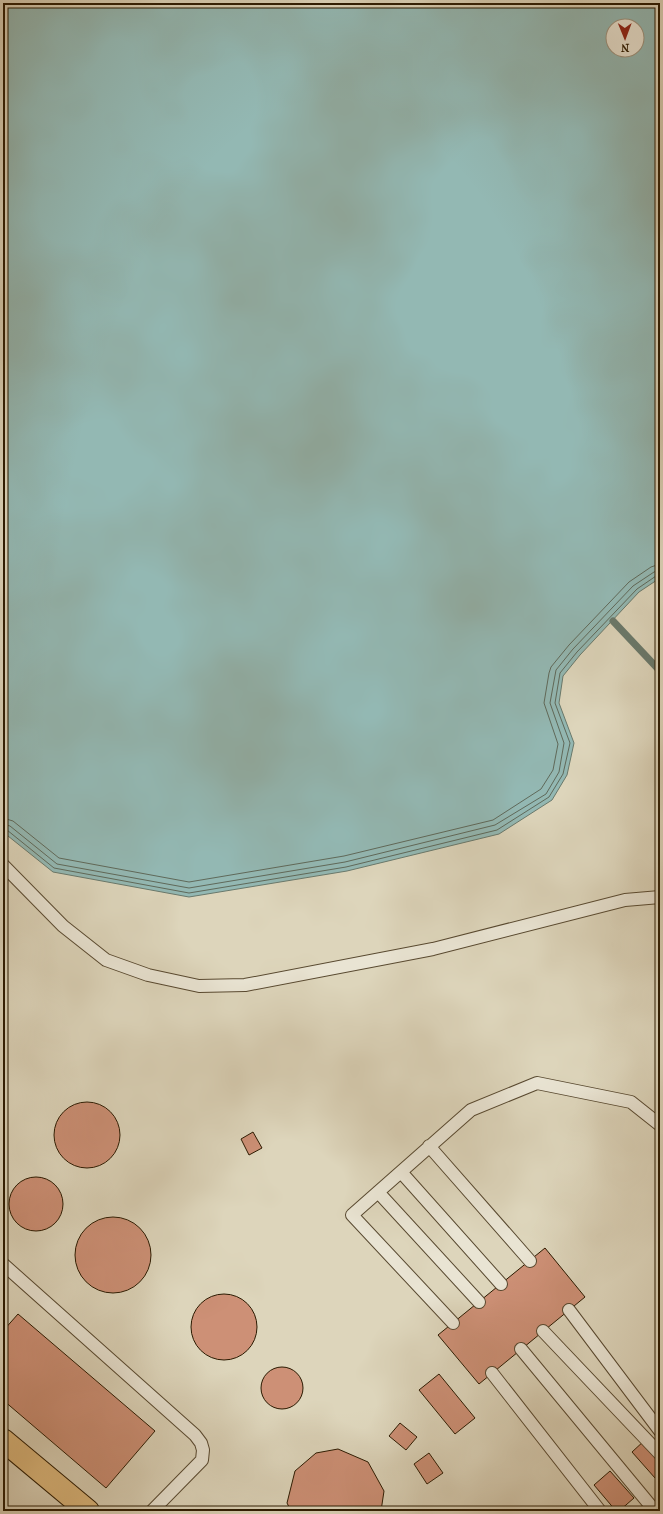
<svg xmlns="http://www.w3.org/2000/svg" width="663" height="1514" viewBox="0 0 663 1514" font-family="'IM FELL French Canon',serif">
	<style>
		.water { fill: #93b8b3; stroke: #69796c; fill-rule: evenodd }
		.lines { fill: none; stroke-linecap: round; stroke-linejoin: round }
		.shore { stroke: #5f695a; stroke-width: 1 }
		.stream { stroke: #69796c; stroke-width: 7 }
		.building { fill: #cd9076; stroke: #2b1a01 }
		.lane-casing { stroke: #584930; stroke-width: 14 }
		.highway-casing { stroke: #2b1a01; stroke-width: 24 }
		.lane { stroke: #e9e4d3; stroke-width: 12 }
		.highway { stroke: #deba7e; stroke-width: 22 }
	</style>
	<rect width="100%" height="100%" fill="#ddd5bb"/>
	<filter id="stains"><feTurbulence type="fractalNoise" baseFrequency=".005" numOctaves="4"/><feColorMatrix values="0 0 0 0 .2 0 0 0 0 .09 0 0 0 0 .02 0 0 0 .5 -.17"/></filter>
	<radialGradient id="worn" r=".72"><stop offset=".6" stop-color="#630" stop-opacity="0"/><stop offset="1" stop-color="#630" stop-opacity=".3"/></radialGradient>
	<path class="water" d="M 3,3 L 660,3 L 660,578 L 639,592 L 580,655 L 563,676 L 559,703 L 574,743 L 567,775 L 552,800 L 499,834 L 347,871 L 189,897 L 53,872 L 3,832 ZM 613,26 L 637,26 L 637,50 L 613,50 Z"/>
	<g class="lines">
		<path class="shore" d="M 3,818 L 13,821 L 59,858 L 189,882 L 344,856 L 493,820 L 541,789 L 553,770 L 558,744 L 544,703 L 549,673 L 551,667 L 569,645 L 629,582 L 651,567 L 660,564
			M 3,824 L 10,826 L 57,864 L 189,888 L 345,862 L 495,825 L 546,794 L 559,772 L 564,743 L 550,703 L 556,670 L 573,649 L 633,586 L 654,572 L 660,570
			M 3,829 L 7,830 L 54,868 L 189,893 L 346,867 L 497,830 L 549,797 L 563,774 L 570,743 L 555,703 L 560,673 L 577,652 L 637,589 L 656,576 L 660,575"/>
		<path class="stream" d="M 613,621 L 660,671"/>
	</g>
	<path class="building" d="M54 1135a33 33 0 1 1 66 0a33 33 0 1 1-66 0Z
		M 253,1132 L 262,1148 L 249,1155 L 241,1139 Z
		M9 1204a27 27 0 1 1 54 0a27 27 0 1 1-54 0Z
		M75 1255a38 38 0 1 1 76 0a38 38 0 1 1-76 0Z
		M 545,1248 L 585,1297 L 479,1384 L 438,1335 Z
		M191 1327a33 33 0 1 1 66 0a33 33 0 1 1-66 0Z
		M 18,1314 L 155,1431 L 106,1488 L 3,1400 L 3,1331 Z
		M261 1388a21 21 0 1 1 42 0a21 21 0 1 1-42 0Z
		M 439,1374 L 475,1418 L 455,1434 L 419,1390 Z
		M 400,1423 L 417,1437 L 406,1450 L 389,1436 Z
		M 645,1440 L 660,1457 L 660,1474 L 655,1478 L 632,1452 Z
		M 338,1449 L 368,1462 L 384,1491 L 381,1511 L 291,1511 L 287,1503 L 295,1471 L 316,1453 Z
		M 429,1453 L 443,1473 L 427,1484 L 414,1464 Z
		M 610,1471 L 634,1498 L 619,1511 L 616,1511 L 594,1485 Z"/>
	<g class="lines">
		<g class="lane-casing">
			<path id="lane" d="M 3,865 L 63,926 L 106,960 L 148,975 L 199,986 L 245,985 L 433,949 L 625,900 L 660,897
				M 429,1146 L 530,1261
				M 401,1172 L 501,1284
				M 378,1192 L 479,1302
				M 3,1264 L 195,1435 L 201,1443 L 203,1450 L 202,1460 L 152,1511
				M 569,1310 L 660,1431
				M 453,1323 L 352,1215 L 471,1110 L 537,1083 L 631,1102 L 660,1125
				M 543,1331 L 660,1454
				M 521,1349 L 655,1511
				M 492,1373 L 600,1511"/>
		</g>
		<g class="highway-casing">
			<path id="highway" d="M 3,1440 L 88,1511"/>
		</g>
		<use href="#lane" class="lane"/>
		<use href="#highway" class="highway"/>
	</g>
	<rect width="663" height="1514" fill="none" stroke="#ddd5bb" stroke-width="16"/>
	<rect x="4" y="4" width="655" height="1506" fill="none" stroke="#2b1a01" stroke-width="2"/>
	<rect x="8" y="8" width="647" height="1498" fill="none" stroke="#2b1a01"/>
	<g transform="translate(625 38) rotate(179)"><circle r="19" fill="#e9e4d3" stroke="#9d937f"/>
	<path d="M0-3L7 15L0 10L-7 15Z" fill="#8f2418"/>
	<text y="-6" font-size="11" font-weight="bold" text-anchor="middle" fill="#2b1a01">N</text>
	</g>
	<rect width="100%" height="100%" filter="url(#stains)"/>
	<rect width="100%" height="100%" fill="url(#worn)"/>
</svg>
